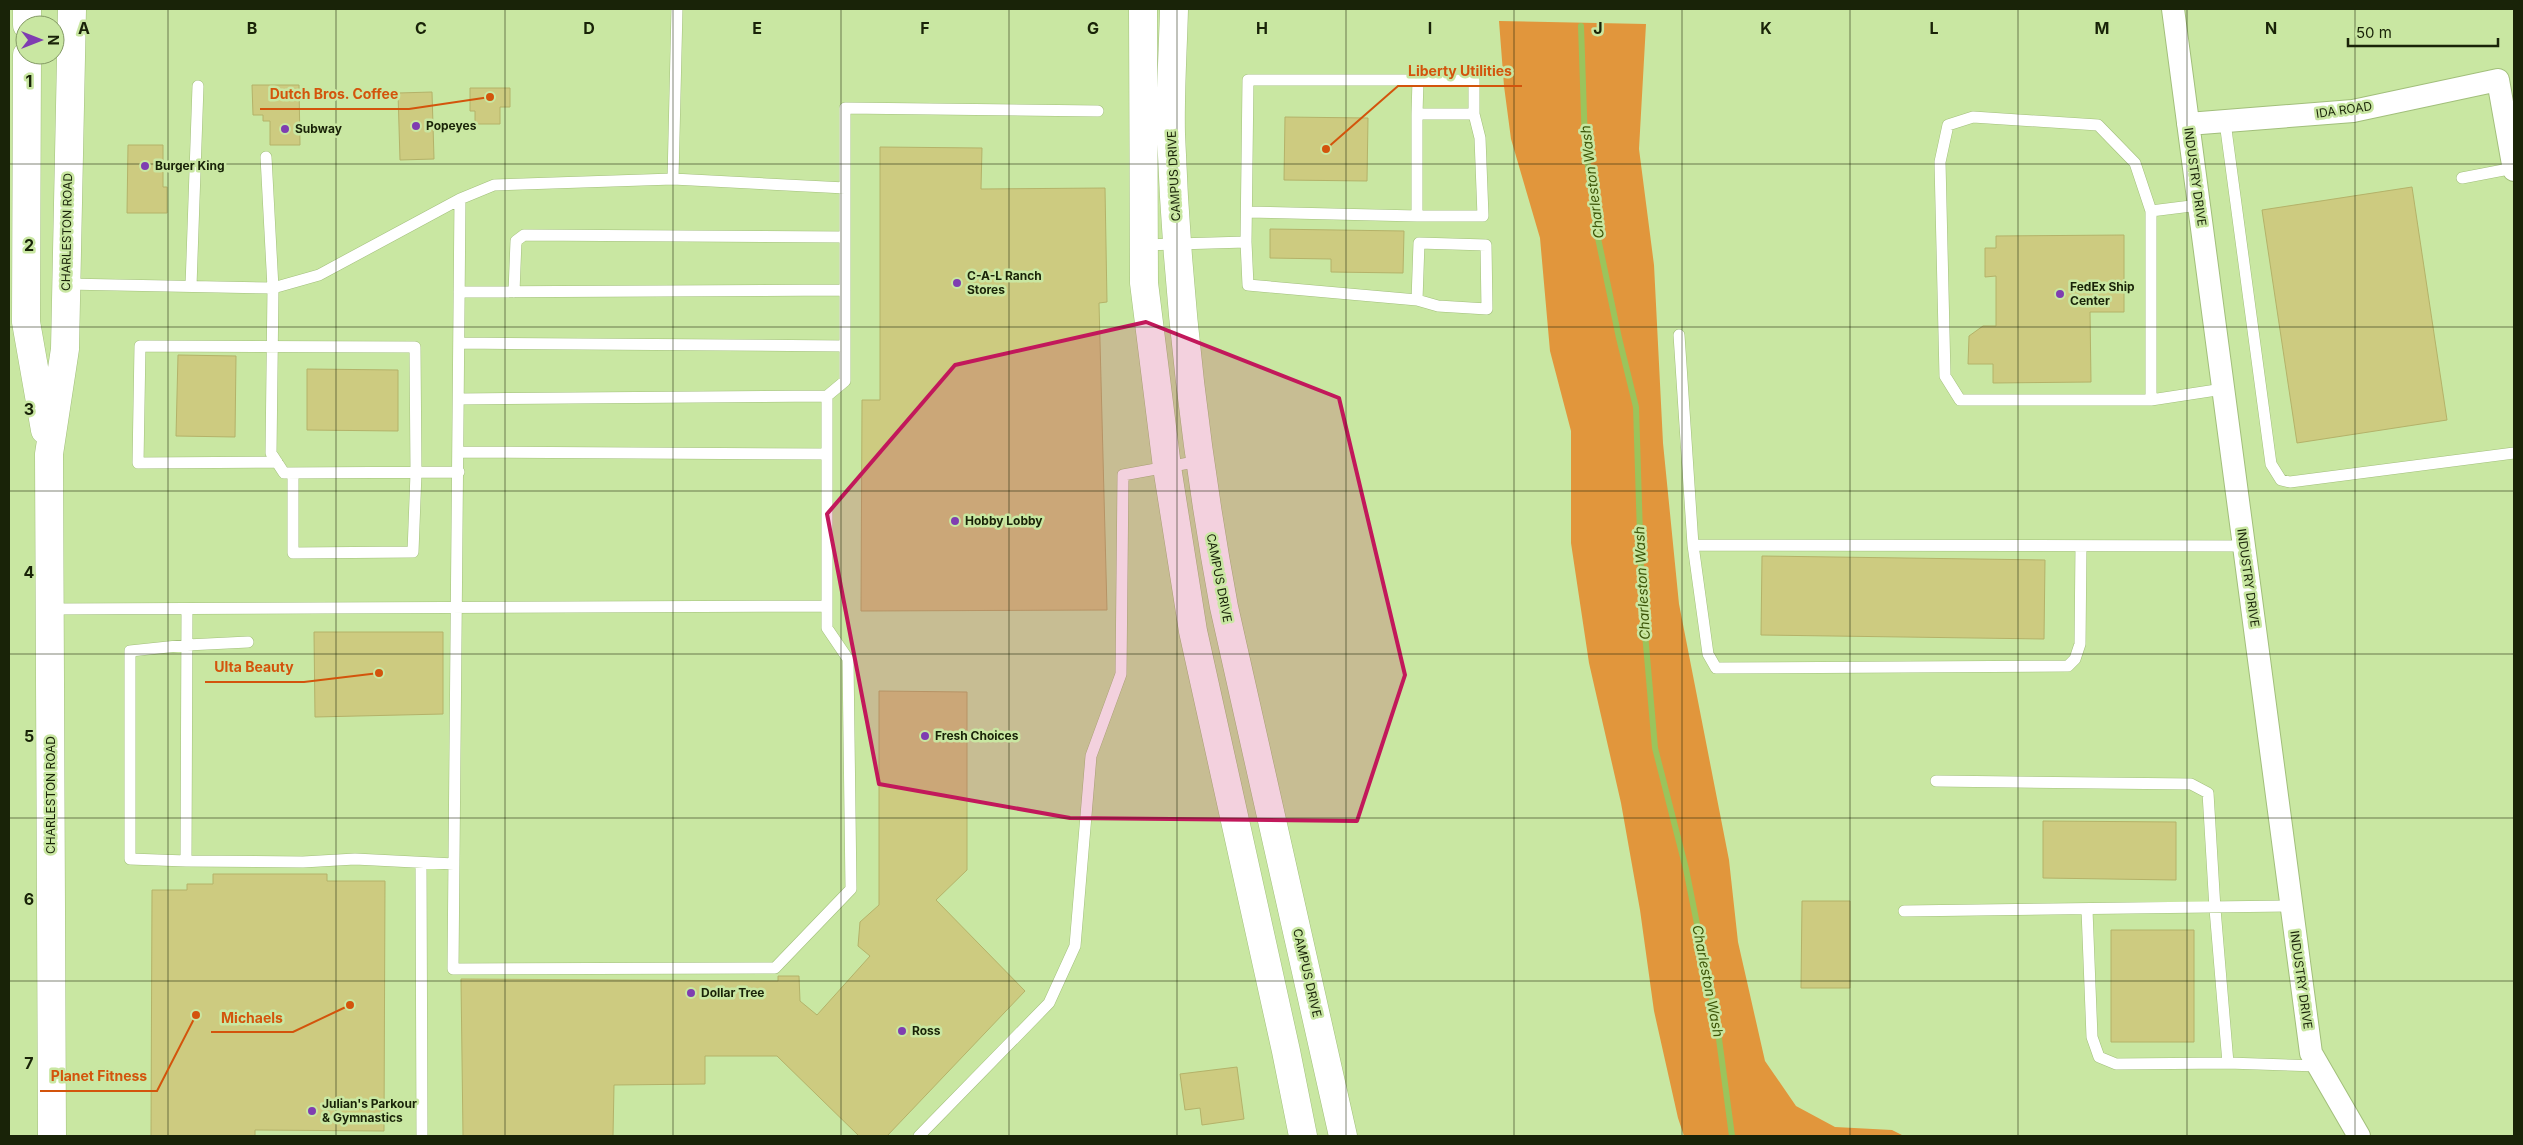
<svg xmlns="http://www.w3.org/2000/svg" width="2523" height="1145" viewBox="0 0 2523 1145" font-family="Inter,sans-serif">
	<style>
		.green { fill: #e1963c }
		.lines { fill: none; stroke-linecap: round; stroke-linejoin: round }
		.stream { stroke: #9bc45c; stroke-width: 6 }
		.building { fill: #cdcb80; stroke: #b4b269 }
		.lane-casing { stroke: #a2bf7b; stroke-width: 12 }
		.street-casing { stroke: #a2bf7b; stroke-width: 24 }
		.secondary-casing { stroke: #a2bf7b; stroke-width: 29 }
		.lane { stroke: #fff; stroke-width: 11 }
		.street { stroke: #fff; stroke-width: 22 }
		.secondary { stroke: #fff; stroke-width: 28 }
		.marked { fill: #c2185b; fill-opacity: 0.2; stroke: #c2185b; stroke-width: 4; stroke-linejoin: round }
		.grid { fill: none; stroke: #192308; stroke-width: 1; stroke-opacity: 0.55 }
		.poi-dot { fill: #7f3db1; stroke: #c9e7a2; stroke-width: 2 }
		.labels { text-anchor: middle; stroke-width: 5; stroke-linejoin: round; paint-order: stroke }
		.street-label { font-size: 12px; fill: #192308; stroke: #c9e7a2 }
		.poi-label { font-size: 12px; font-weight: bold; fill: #192308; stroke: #c9e7a2; text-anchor: start }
		.water-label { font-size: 14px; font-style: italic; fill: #3c5507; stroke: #c9e7a2 }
		.grid-label { font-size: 16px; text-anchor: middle; font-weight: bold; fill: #192308; stroke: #c9e7a2; stroke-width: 5; stroke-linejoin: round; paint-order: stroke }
		.leader { fill: none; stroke: #d3540c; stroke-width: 2 }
		.callout-dot { fill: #d3540c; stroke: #c9e7a2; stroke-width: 2 }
		.callout-label { font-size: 14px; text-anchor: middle; font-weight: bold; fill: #d3540c; stroke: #c9e7a2; stroke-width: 5; stroke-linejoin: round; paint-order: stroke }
	</style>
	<rect width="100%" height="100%" fill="#c9e7a2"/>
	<path class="green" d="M 1499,21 L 1646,24 L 1639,149 L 1654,265 L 1663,443 L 1679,604 L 1729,860 L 1738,942 L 1765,1061 L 1796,1106 L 1835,1127 L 1892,1130 L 1904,1136 L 1684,1136 L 1678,1118 L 1654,1011 L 1640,910 L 1621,803 L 1589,663 L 1571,543 L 1571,431 L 1550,351 L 1540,238 L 1511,139 L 1504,86 Z"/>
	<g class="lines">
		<path class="stream" d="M 1581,26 L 1585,144 L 1598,238 L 1619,338 L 1636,407 L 1642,599 L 1655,748 L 1686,869 L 1717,1024 L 1732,1136"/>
	</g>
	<path class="building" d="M 252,85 L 299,85 L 300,145 L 270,145 L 270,121 L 263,121 L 263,115 L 253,115 Z
		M 470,88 L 510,88 L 510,107 L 500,107 L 500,124 L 475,124 L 475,111 L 470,111 Z
		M 432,92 L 434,159 L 400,160 L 398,93 Z
		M 1285,117 L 1368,118 L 1367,181 L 1284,180 Z
		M 128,145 L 163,145 L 163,187 L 167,187 L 167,213 L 127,213 Z
		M 880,147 L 982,148 L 981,189 L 1105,188 L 1107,302 L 1099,303 L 1107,610 L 861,611 L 862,400 L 880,400 Z
		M 2412,187 L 2447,420 L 2297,443 L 2262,210 Z
		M 1270,229 L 1404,231 L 1403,273 L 1331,272 L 1331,259 L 1270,258 Z
		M 2124,235 L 2124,312 L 2090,312 L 2091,382 L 1993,383 L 1993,364 L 1968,364 L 1969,336 L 1983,326 L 1996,326 L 1996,276 L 1985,277 L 1985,248 L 1996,248 L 1996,236 Z
		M 178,355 L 236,356 L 235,437 L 176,436 Z
		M 307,369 L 398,370 L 398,431 L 307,430 Z
		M 1762,556 L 2045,560 L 2044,639 L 1761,635 Z
		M 314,632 L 443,632 L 443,714 L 315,717 Z
		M 879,691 L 967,692 L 967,870 L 936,900 L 1025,991 L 887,1136 L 859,1136 L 777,1056 L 705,1056 L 705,1084 L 614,1085 L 613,1136 L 463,1136 L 461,979 L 778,981 L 778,976 L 799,976 L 800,1001 L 817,1015 L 870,956 L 858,946 L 860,922 L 879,905 Z
		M 2043,821 L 2176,822 L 2176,880 L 2043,878 Z
		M 213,874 L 327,874 L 327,881 L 385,881 L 384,1131 L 255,1130 L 255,1136 L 151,1136 L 152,890 L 187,890 L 187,884 L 213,884 Z
		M 1802,901 L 1850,901 L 1850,988 L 1801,988 Z
		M 2111,930 L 2194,930 L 2194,1042 L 2111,1042 Z
		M 1237,1067 L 1244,1119 L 1202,1125 L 1200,1108 L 1185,1110 L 1180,1074 Z"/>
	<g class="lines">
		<g class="lane-casing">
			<path id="lane" d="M 1417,114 L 1418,80
				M 2225,122 L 2271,464 L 2281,480 L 2290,482 L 2514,453
				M 266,157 L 273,288 L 271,453 L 284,473 L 459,472
				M 2462,178 L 2514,168
				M 673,179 L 677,9
				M 460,199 L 453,969 L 775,968 L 851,889 L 848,659 L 827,628 L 827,396 L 845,381 L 845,108 L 1098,111
				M 2199,205 L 2151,211 L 2135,163 L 2098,125 L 1973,117 L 1948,125 L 1940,162 L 1945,376 L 1960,400 L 2151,400 L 2223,389
				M 1247,212 L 1417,216
				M 1246,242 L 1248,285 L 1417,300 L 1438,306 L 1487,309 L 1486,245 L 1419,243 L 1417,300
				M 1143,245 L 1246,242 L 1248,80 L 1474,80 L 1474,114 L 1417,114 L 1417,216 L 1483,216 L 1480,138 L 1474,114
				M 66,284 L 273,288 L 319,275 L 460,199 L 494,185 L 673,179 L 845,188
				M 191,286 L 198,86
				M 459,292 L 845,290
				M 514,292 L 516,241 L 524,235 L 845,237
				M 1679,335 L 1693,545 L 1708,654 L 1716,668 L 2068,666 L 2075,659 L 2080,644 L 2081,546
				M 459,343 L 845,346
				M 459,399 L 827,396
				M 2151,400 L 2151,211
				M 458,452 L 826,454
				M 277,462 L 138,463 L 140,346 L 415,347 L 416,473 L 413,552 L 293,553 L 293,473
				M 1693,545 L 2244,546
				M 51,609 L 827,606
				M 187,609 L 186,861 L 303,862 L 355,859 L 454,864
				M 1936,781 L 2191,784 L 2208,793 L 2215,909 L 2228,1063 L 2319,1066
				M 186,861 L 130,859 L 130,651 L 187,645 L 248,642
				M 421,863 L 422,1136
				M 2087,910 L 2092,1037 L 2099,1057 L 2116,1064 L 2228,1063
				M 1904,911 L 2292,906
				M 919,1136 L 1049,1003 L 1075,946 L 1091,756 L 1121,674 L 1123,475 L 1200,461"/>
		</g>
		<g class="street-casing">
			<path id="street" d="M 2173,9 L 2311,1053 L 2359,1136
				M 2188,124 L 2353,111 L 2498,80 L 2514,170"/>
		</g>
		<g class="secondary-casing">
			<path id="secondary" d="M 27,9 L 27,25
				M 1143,9 L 1144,283 L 1167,467 L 1193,631 L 1286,1051 L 1303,1136
				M 1174,9 C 1173,50 1170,92 1171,134 C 1177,293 1195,451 1224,607 L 1343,1136
				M 27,55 L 26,322 L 45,430
				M 52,1136 L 49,454 L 65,349 L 72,9"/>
		</g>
		<use href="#lane" class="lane"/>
		<use href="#street" class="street"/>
		<use href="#secondary" class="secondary"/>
	</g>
	<path class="marked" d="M 1146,322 L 1339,398 L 1405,675 L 1357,821 L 1070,818 L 879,784 L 827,514 L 955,365 Z"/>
	<path class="grid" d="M 168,9 L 168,1136M 336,9 L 336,1136M 505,9 L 505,1136M 673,9 L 673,1136M 841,9 L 841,1136M 1009,9 L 1009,1136M 1177,9 L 1177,1136M 1346,9 L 1346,1136M 1514,9 L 1514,1136M 1682,9 L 1682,1136M 1850,9 L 1850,1136M 2018,9 L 2018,1136M 2187,9 L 2187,1136M 2355,9 L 2355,1136M 9,164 L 2514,164M 9,327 L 2514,327M 9,491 L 2514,491M 9,654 L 2514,654M 9,818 L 2514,818M 9,981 L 2514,981"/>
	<g class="poi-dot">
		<circle cx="416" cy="126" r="5"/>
		<circle cx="285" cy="129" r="5"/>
		<circle cx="145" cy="166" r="5"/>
		<circle cx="957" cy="283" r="5"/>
		<circle cx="2060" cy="294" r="5"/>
		<circle cx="955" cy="521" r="5"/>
		<circle cx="925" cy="736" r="5"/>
		<circle cx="691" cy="993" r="5"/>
		<circle cx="902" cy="1031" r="5"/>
		<circle cx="312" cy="1111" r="5"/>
	</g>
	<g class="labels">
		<g class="street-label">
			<text transform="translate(2344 110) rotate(-8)" y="4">IDA ROAD</text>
			<text transform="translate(1174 176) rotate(-93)" y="4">CAMPUS DRIVE</text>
			<text transform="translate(2195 177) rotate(82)" y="4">INDUSTRY DRIVE</text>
			<text transform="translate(67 232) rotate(-89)" y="4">CHARLESTON ROAD</text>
			<text transform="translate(1219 578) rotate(79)" y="4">CAMPUS DRIVE</text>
			<text transform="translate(2248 578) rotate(82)" y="4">INDUSTRY DRIVE</text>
			<text transform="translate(51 795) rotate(-90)" y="4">CHARLESTON ROAD</text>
			<text transform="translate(1307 973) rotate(77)" y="4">CAMPUS DRIVE</text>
			<text transform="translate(2301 980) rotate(82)" y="4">INDUSTRY DRIVE</text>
		</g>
		<g class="poi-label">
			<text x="426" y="130">Popeyes</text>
			<text x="295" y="133">Subway</text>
			<text x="155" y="170">Burger King</text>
			<text x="967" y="280">C-A-L Ranch<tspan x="967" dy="14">Stores</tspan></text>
			<text x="2070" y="291">FedEx Ship<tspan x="2070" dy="14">Center</tspan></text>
			<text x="965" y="525">Hobby Lobby</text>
			<text x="935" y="740">Fresh Choices</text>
			<text x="701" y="997">Dollar Tree</text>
			<text x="912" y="1035">Ross</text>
			<text x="322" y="1108">Julian's Parkour<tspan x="322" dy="14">&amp; Gymnastics</tspan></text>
		</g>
		<g class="water-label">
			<text transform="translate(1592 182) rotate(-97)" y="5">Charleston Wash</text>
			<text transform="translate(1642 583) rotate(-93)" y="5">Charleston Wash</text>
			<text transform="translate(1708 981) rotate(79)" y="5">Charleston Wash</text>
		</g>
	</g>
	<g class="grid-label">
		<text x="84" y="34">A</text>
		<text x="252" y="34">B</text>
		<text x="421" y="34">C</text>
		<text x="589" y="34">D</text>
		<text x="757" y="34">E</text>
		<text x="925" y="34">F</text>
		<text x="1093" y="34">G</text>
		<text x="1262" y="34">H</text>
		<text x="1430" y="34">I</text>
		<text x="1598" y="34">J</text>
		<text x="1766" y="34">K</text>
		<text x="1934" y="34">L</text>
		<text x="2102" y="34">M</text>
		<text x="2271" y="34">N</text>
		<text x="29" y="87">1</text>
		<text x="29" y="251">2</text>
		<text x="29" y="415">3</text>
		<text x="29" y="578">4</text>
		<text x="29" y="742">5</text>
		<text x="29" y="905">6</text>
		<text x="29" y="1069">7</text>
	</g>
	<path class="leader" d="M1326 149L1398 86H1522M490 97L409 109H260M379 673L304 682H205M350 1005L293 1032H211M196 1015L157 1091H40"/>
	<g class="callout-dot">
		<circle cx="1326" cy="149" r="5"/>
		<circle cx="490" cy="97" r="5"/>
		<circle cx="379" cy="673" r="5"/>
		<circle cx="350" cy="1005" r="5"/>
		<circle cx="196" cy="1015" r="5"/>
	</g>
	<g class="callout-label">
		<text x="1460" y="76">Liberty Utilities</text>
		<text x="334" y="99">Dutch Bros. Coffee</text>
		<text x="254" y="672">Ulta Beauty</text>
		<text x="252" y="1023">Michaels</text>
		<text x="99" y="1081">Planet Fitness</text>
	</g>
	<rect width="2523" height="1145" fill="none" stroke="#192308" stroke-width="20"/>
	<g transform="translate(40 40) rotate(90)"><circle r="24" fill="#c9e7a2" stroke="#839964"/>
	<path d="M0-4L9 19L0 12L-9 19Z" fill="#7f3db1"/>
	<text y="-8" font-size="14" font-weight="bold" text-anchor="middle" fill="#192308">N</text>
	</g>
	<path d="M2348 38v8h150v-8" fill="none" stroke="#192308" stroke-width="2.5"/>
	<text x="2356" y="38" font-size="15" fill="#192308" stroke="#c9e7a2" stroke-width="4" paint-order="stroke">50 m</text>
</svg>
